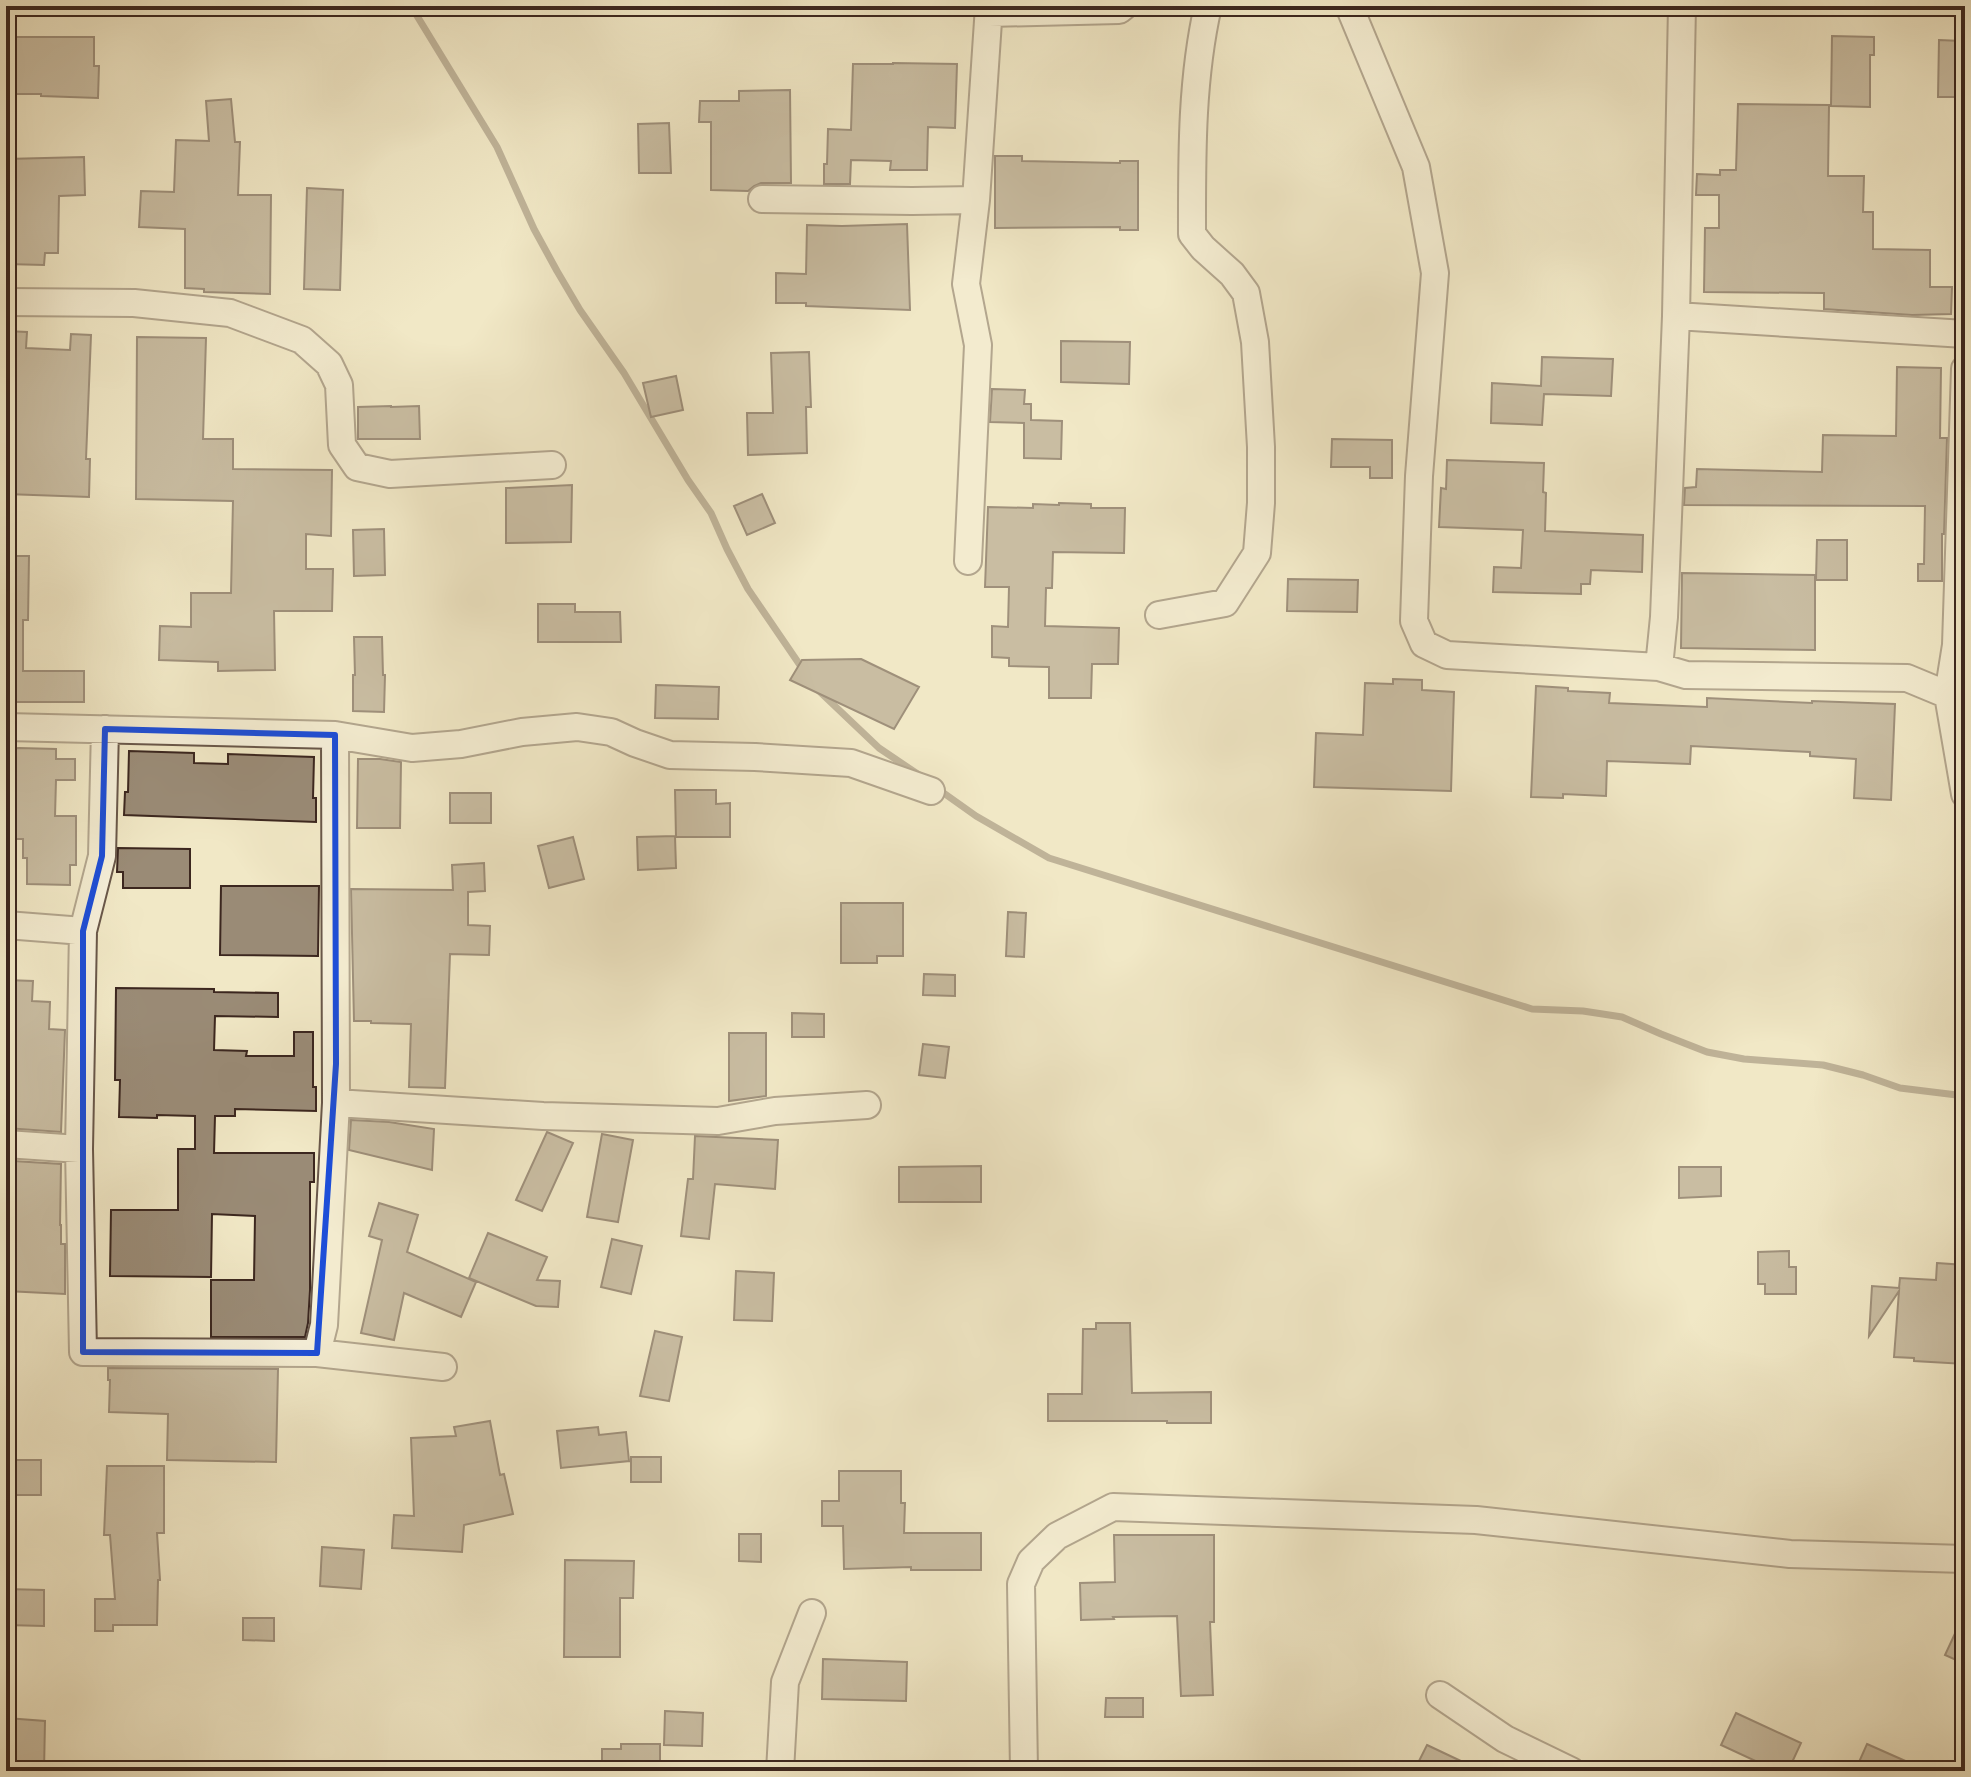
<svg xmlns="http://www.w3.org/2000/svg" width="1971" height="1777" viewBox="0 0 1971 1777" font-family="'IM FELL Great Primer',serif">
	<style>
		.lines { fill: none; stroke-linecap: round; stroke-linejoin: round }
		.stream { stroke: #837361; stroke-width: 7 }
		.building { fill: #9a8b76; stroke: #3c271f; stroke-width: 2 }
		.minor-casing { stroke: #695749; stroke-width: 30 }
		.minor { stroke: #f6f0da; stroke-width: 26 }
		.marked { fill: none; stroke: #1d4ed8; stroke-width: 6; stroke-linejoin: round }
	</style>
	<rect width="100%" height="100%" fill="#f1e8c6"/>
	<filter id="stains"><feTurbulence type="fractalNoise" baseFrequency=".0025" numOctaves="4"/><feColorMatrix values="0 0 0 0 .2 0 0 0 0 .09 0 0 0 0 .02 0 0 0 .5 -.17"/></filter>
	<radialGradient id="worn" r=".72"><stop offset=".6" stop-color="#630" stop-opacity="0"/><stop offset="1" stop-color="#630" stop-opacity=".3"/></radialGradient>
	<g class="lines">
		<path class="stream" d="M 411,6 L 497,147 L 534,229 L 557,271 L 580,310 L 624,373 L 688,480 L 711,513 L 727,549 L 748,589 L 804,671
			M 818,690 L 879,748 L 922,777
			M 938,789 L 976,816 L 1049,858 L 1532,1009 L 1583,1011 L 1622,1017 L 1661,1034 L 1707,1052 L 1744,1059 L 1823,1065 L 1863,1075 L 1900,1088 L 1965,1096"/>
	</g>
	<path class="building" d="M 1832,36 L 1874,37 L 1874,55 L 1870,55 L 1870,107 L 1831,106 Z
		M 8,37 L 94,37 L 94,66 L 99,66 L 98,98 L 41,96 L 41,94 L 6,94 Z
		M 1939,40 L 1961,41 L 1960,97 L 1938,97 Z
		M 893,63 L 957,64 L 955,128 L 928,127 L 927,170 L 890,170 L 891,161 L 851,160 L 850,184 L 824,184 L 824,164 L 827,164 L 828,129 L 851,130 L 853,64 L 893,64 Z
		M 790,90 L 791,183 L 761,183 L 754,186 L 748,191 L 711,190 L 711,122 L 699,122 L 700,101 L 739,101 L 739,91 Z
		M 231,99 L 235,142 L 240,142 L 238,195 L 271,195 L 270,294 L 204,292 L 204,289 L 185,288 L 185,229 L 139,227 L 141,191 L 174,192 L 176,140 L 209,141 L 206,101 Z
		M 1738,104 L 1829,105 L 1828,176 L 1864,176 L 1863,212 L 1873,212 L 1873,249 L 1930,250 L 1930,287 L 1952,287 L 1951,314 L 1912,315 L 1824,309 L 1824,293 L 1704,292 L 1705,228 L 1719,228 L 1719,195 L 1696,195 L 1697,174 L 1720,175 L 1720,170 L 1736,170 Z
		M 669,123 L 671,173 L 639,173 L 638,124 Z
		M 995,156 L 1022,156 L 1022,161 L 1120,163 L 1120,161 L 1138,161 L 1138,230 L 1120,230 L 1120,227 L 995,228 Z
		M 84,157 L 85,195 L 59,196 L 58,253 L 45,253 L 44,265 L 6,264 L 6,159 Z
		M 307,188 L 343,190 L 340,290 L 304,289 Z
		M 907,224 L 910,310 L 806,306 L 806,303 L 776,303 L 776,273 L 806,274 L 807,225 L 842,226 Z
		M 6,331 L 27,332 L 26,348 L 70,350 L 71,334 L 91,335 L 86,459 L 90,459 L 89,497 L 6,494 Z
		M 137,337 L 206,338 L 203,439 L 233,439 L 233,469 L 332,470 L 331,536 L 306,534 L 306,569 L 333,569 L 332,611 L 274,611 L 275,670 L 218,671 L 218,662 L 159,660 L 160,626 L 191,627 L 191,593 L 231,593 L 233,501 L 136,499 Z
		M 1061,341 L 1130,342 L 1129,384 L 1061,382 Z
		M 809,352 L 811,407 L 806,407 L 807,453 L 748,455 L 747,413 L 773,413 L 771,353 Z
		M 1542,357 L 1613,359 L 1611,396 L 1544,394 L 1542,425 L 1491,423 L 1492,383 L 1541,386 Z
		M 1897,367 L 1941,368 L 1940,438 L 1947,438 L 1944,534 L 1942,534 L 1942,581 L 1918,581 L 1918,564 L 1924,564 L 1925,506 L 1684,505 L 1685,488 L 1696,487 L 1697,469 L 1822,472 L 1823,435 L 1896,436 Z
		M 676,376 L 683,410 L 651,417 L 643,383 Z
		M 992,389 L 1025,390 L 1024,404 L 1031,404 L 1031,420 L 1062,421 L 1061,459 L 1024,458 L 1024,423 L 990,422 Z
		M 391,406 L 391,407 L 419,406 L 420,439 L 358,439 L 358,407 Z
		M 1332,439 L 1392,440 L 1392,478 L 1370,478 L 1370,467 L 1331,467 Z
		M 1447,460 L 1544,463 L 1543,492 L 1546,493 L 1545,531 L 1643,535 L 1642,572 L 1591,570 L 1590,584 L 1581,584 L 1581,594 L 1493,592 L 1494,567 L 1521,568 L 1523,530 L 1439,527 L 1441,488 L 1446,489 Z
		M 572,485 L 571,542 L 506,543 L 506,488 Z
		M 762,494 L 775,523 L 747,535 L 734,506 Z
		M 1059,503 L 1091,504 L 1091,508 L 1125,508 L 1124,553 L 1053,552 L 1052,588 L 1046,588 L 1045,626 L 1119,628 L 1118,664 L 1092,664 L 1091,698 L 1049,698 L 1049,667 L 1009,666 L 1009,658 L 992,657 L 992,626 L 1008,627 L 1009,587 L 985,587 L 988,507 L 1033,508 L 1033,504 L 1059,505 Z
		M 384,529 L 385,575 L 354,576 L 353,530 Z
		M 1817,540 L 1847,540 L 1847,580 L 1816,580 Z
		M 6,556 L 29,556 L 28,620 L 23,620 L 23,671 L 84,671 L 84,702 L 6,702 Z
		M 1682,573 L 1815,575 L 1815,650 L 1681,648 Z
		M 1288,579 L 1358,580 L 1357,612 L 1287,611 Z
		M 538,604 L 575,604 L 575,612 L 620,612 L 621,642 L 538,642 Z
		M 354,637 L 382,637 L 383,675 L 385,675 L 384,712 L 353,711 L 353,675 L 355,675 Z
		M 861,659 L 919,687 L 894,729 L 790,680 L 802,660 Z
		M 1393,679 L 1422,680 L 1422,690 L 1454,692 L 1451,791 L 1314,787 L 1316,733 L 1363,735 L 1365,683 L 1393,684 Z
		M 656,685 L 719,687 L 718,719 L 655,718 Z
		M 1536,686 L 1568,688 L 1568,691 L 1610,693 L 1609,703 L 1707,707 L 1707,698 L 1812,703 L 1812,701 L 1895,704 L 1891,800 L 1854,798 L 1856,759 L 1810,756 L 1810,752 L 1691,746 L 1690,764 L 1607,761 L 1606,796 L 1563,794 L 1563,798 L 1531,797 Z
		M 19,748 L 56,749 L 56,759 L 75,759 L 75,780 L 56,780 L 55,816 L 76,816 L 76,865 L 70,865 L 70,885 L 27,884 L 27,858 L 23,858 L 23,839 L 14,839 L 14,788 L 6,788 L 6,749 Z
		M 129,751 L 194,753 L 194,763 L 228,764 L 228,754 L 314,757 L 313,798 L 316,798 L 316,822 L 124,815 L 125,792 L 128,792 Z
		M 358,759 L 380,759 L 401,762 L 400,828 L 357,828 Z
		M 675,790 L 716,790 L 716,804 L 730,803 L 730,837 L 676,837 Z
		M 450,793 L 491,793 L 491,823 L 450,823 Z
		M 675,836 L 676,868 L 638,870 L 637,837 Z
		M 573,837 L 584,879 L 549,888 L 538,846 Z
		M 118,848 L 190,849 L 190,888 L 123,888 L 123,872 L 117,872 Z
		M 484,863 L 485,891 L 468,892 L 468,925 L 490,926 L 489,955 L 450,954 L 445,1088 L 409,1087 L 411,1024 L 371,1023 L 371,1021 L 354,1021 L 351,889 L 453,890 L 452,865 Z
		M 221,886 L 319,886 L 318,956 L 220,955 Z
		M 841,903 L 903,903 L 903,956 L 877,956 L 877,963 L 841,963 Z
		M 1008,912 L 1026,913 L 1024,957 L 1006,956 Z
		M 924,974 L 955,975 L 955,996 L 923,995 Z
		M 6,980 L 33,981 L 32,1001 L 50,1002 L 49,1029 L 65,1030 L 61,1132 L 6,1128 Z
		M 116,988 L 214,989 L 214,992 L 278,993 L 278,1017 L 215,1016 L 214,1050 L 247,1051 L 246,1056 L 294,1056 L 294,1032 L 313,1032 L 313,1087 L 316,1087 L 316,1111 L 235,1109 L 235,1116 L 215,1116 L 214,1153 L 314,1153 L 314,1182 L 310,1182 L 310,1290 L 308,1323 L 305,1337 L 211,1337 L 211,1280 L 254,1280 L 255,1216 L 212,1214 L 211,1277 L 110,1276 L 111,1210 L 178,1210 L 178,1149 L 195,1149 L 195,1116 L 157,1115 L 157,1118 L 119,1117 L 120,1080 L 115,1080 Z
		M 792,1013 L 824,1014 L 824,1037 L 792,1037 Z
		M 729,1033 L 766,1033 L 766,1096 L 729,1101 Z
		M 923,1044 L 949,1047 L 945,1078 L 919,1075 Z
		M 351,1120 L 389,1122 L 434,1129 L 432,1170 L 349,1150 Z
		M 547,1132 L 573,1143 L 542,1211 L 516,1200 Z
		M 602,1134 L 633,1140 L 618,1222 L 587,1217 Z
		M 695,1136 L 778,1140 L 775,1189 L 715,1184 L 709,1239 L 681,1236 L 688,1179 L 693,1179 Z
		M 13,1161 L 61,1164 L 60,1225 L 61,1225 L 61,1244 L 65,1244 L 65,1294 L 6,1291 L 6,1225 L 11,1225 Z
		M 981,1166 L 981,1202 L 899,1202 L 899,1167 Z
		M 1679,1167 L 1721,1167 L 1721,1196 L 1679,1198 Z
		M 379,1203 L 418,1215 L 407,1252 L 476,1282 L 461,1317 L 404,1293 L 394,1340 L 361,1333 L 382,1240 L 369,1236 Z
		M 488,1233 L 547,1257 L 537,1280 L 560,1281 L 558,1307 L 536,1306 L 469,1278 Z
		M 612,1239 L 642,1246 L 631,1294 L 601,1287 Z
		M 1789,1251 L 1789,1267 L 1796,1267 L 1796,1294 L 1765,1294 L 1765,1284 L 1758,1284 L 1758,1252 Z
		M 1937,1263 L 1965,1265 L 1965,1364 L 1914,1361 L 1914,1358 L 1894,1357 L 1899,1291 L 1869,1336 L 1872,1286 L 1899,1288 L 1900,1278 L 1936,1280 Z
		M 736,1271 L 774,1273 L 772,1321 L 734,1320 Z
		M 1096,1323 L 1130,1323 L 1132,1393 L 1211,1392 L 1211,1423 L 1167,1423 L 1167,1421 L 1048,1421 L 1048,1394 L 1082,1394 L 1083,1329 L 1096,1329 Z
		M 655,1331 L 682,1337 L 669,1401 L 640,1396 Z
		M 108,1368 L 278,1369 L 276,1462 L 167,1460 L 168,1414 L 109,1412 L 110,1380 L 108,1380 Z
		M 490,1421 L 500,1475 L 504,1474 L 513,1514 L 464,1525 L 462,1552 L 392,1548 L 394,1515 L 414,1516 L 411,1438 L 456,1436 L 454,1427 Z
		M 598,1427 L 599,1435 L 626,1432 L 629,1461 L 561,1468 L 557,1431 Z
		M 631,1457 L 661,1457 L 661,1482 L 631,1482 Z
		M 6,1460 L 41,1460 L 41,1495 L 6,1495 Z
		M 107,1466 L 164,1466 L 164,1533 L 157,1533 L 160,1580 L 158,1580 L 157,1625 L 113,1625 L 113,1631 L 95,1631 L 95,1599 L 115,1599 L 110,1535 L 104,1535 Z
		M 839,1471 L 901,1471 L 901,1503 L 905,1503 L 904,1533 L 981,1533 L 981,1570 L 911,1570 L 911,1567 L 844,1569 L 843,1526 L 822,1526 L 822,1501 L 839,1501 Z
		M 739,1534 L 761,1534 L 761,1562 L 739,1561 Z
		M 1114,1535 L 1214,1535 L 1214,1622 L 1210,1622 L 1213,1695 L 1181,1696 L 1177,1616 L 1113,1617 L 1114,1619 L 1081,1620 L 1080,1583 L 1115,1582 Z
		M 322,1547 L 364,1550 L 361,1589 L 320,1586 Z
		M 565,1560 L 634,1561 L 633,1598 L 620,1598 L 620,1657 L 564,1657 Z
		M 6,1589 L 44,1590 L 44,1626 L 6,1625 Z
		M 1965,1612 L 1965,1664 L 1945,1655 Z
		M 243,1618 L 274,1618 L 274,1641 L 243,1640 Z
		M 823,1659 L 907,1662 L 906,1701 L 822,1699 Z
		M 1106,1698 L 1143,1698 L 1143,1717 L 1105,1717 Z
		M 665,1711 L 703,1713 L 702,1746 L 664,1745 Z
		M 1736,1713 L 1801,1743 L 1788,1771 L 1777,1771 L 1721,1745 Z
		M 6,1718 L 45,1721 L 44,1771 L 6,1771 Z
		M 621,1744 L 660,1744 L 660,1771 L 602,1771 L 602,1749 L 621,1749 Z
		M 1867,1744 L 1928,1771 L 1855,1771 Z
		M 1427,1745 L 1482,1771 L 1414,1771 Z"/>
	<g class="lines">
		<g class="minor-casing">
			<path id="minor" d="M 1349,6 L 1416,167 L 1435,273 L 1419,476 L 1414,621 L 1424,644 L 1447,655 L 1659,667
				M 1682,6 L 1676,316 L 1664,617 L 1659,667 L 1686,675 L 1907,678 L 1948,695
				M 989,13 L 1119,10 L 1124,6
				M 762,199 L 912,201 L 976,200 L 989,6
				M 6,302 L 134,303 L 230,313 L 302,340 L 329,364 L 339,385 L 342,445 L 357,467 L 390,474 L 552,465
				M 1676,316 L 1965,334
				M 1965,369 L 1956,645 L 1948,695 L 1965,794
				M 968,561 L 978,345 L 966,284 L 976,200
				M 1159,615 L 1225,603 L 1257,553 L 1261,503 L 1261,447 L 1255,342 L 1246,293 L 1232,274 L 1203,248 L 1192,234 C 1192,158 1191,81 1208,6
				M 6,727 L 335,735 L 412,748 L 461,744 L 522,732 L 577,727 L 611,732 L 635,743 L 670,755 L 755,757 L 851,763 L 931,791
				M 6,925 L 83,931 L 79,1149 L 83,1352 L 317,1353 L 443,1367
				M 83,931 L 102,856 L 105,729
				M 336,1103 L 543,1116 L 718,1121 L 775,1111 L 867,1105
				M 6,1144 L 79,1149
				M 317,1353 L 324,1325 L 336,1103 L 335,735
				M 1440,1695 L 1505,1739 L 1571,1771
				M 780,1771 L 785,1682 L 812,1613
				M 1024,1771 L 1021,1584 L 1031,1561 L 1057,1536 L 1113,1507 L 1476,1520 L 1790,1554 L 1965,1559"/>
		</g>
		<use href="#minor" class="minor"/>
	</g>
	<path d="M0 0H1971V1777H0ZM 105,729 L 335,735 L 336,1064 L 317,1353 L 83,1352 L 83,931 L 102,856 Z" fill="#f1e8c6" fill-opacity=".55" fill-rule="evenodd"/>
	<path class="marked" d="M 105,729 L 335,735 L 336,1064 L 317,1353 L 83,1352 L 83,931 L 102,856 Z"/>
	<rect width="1971" height="1777" fill="none" stroke="#f1e8c6" stroke-width="32"/>
	<rect x="8" y="8" width="1955" height="1761" fill="none" stroke="#3c271f" stroke-width="4"/>
	<rect x="16" y="16" width="1939" height="1745" fill="none" stroke="#3c271f" stroke-width="2"/>
	<rect width="100%" height="100%" filter="url(#stains)"/>
	<rect width="100%" height="100%" fill="url(#worn)"/>
</svg>
